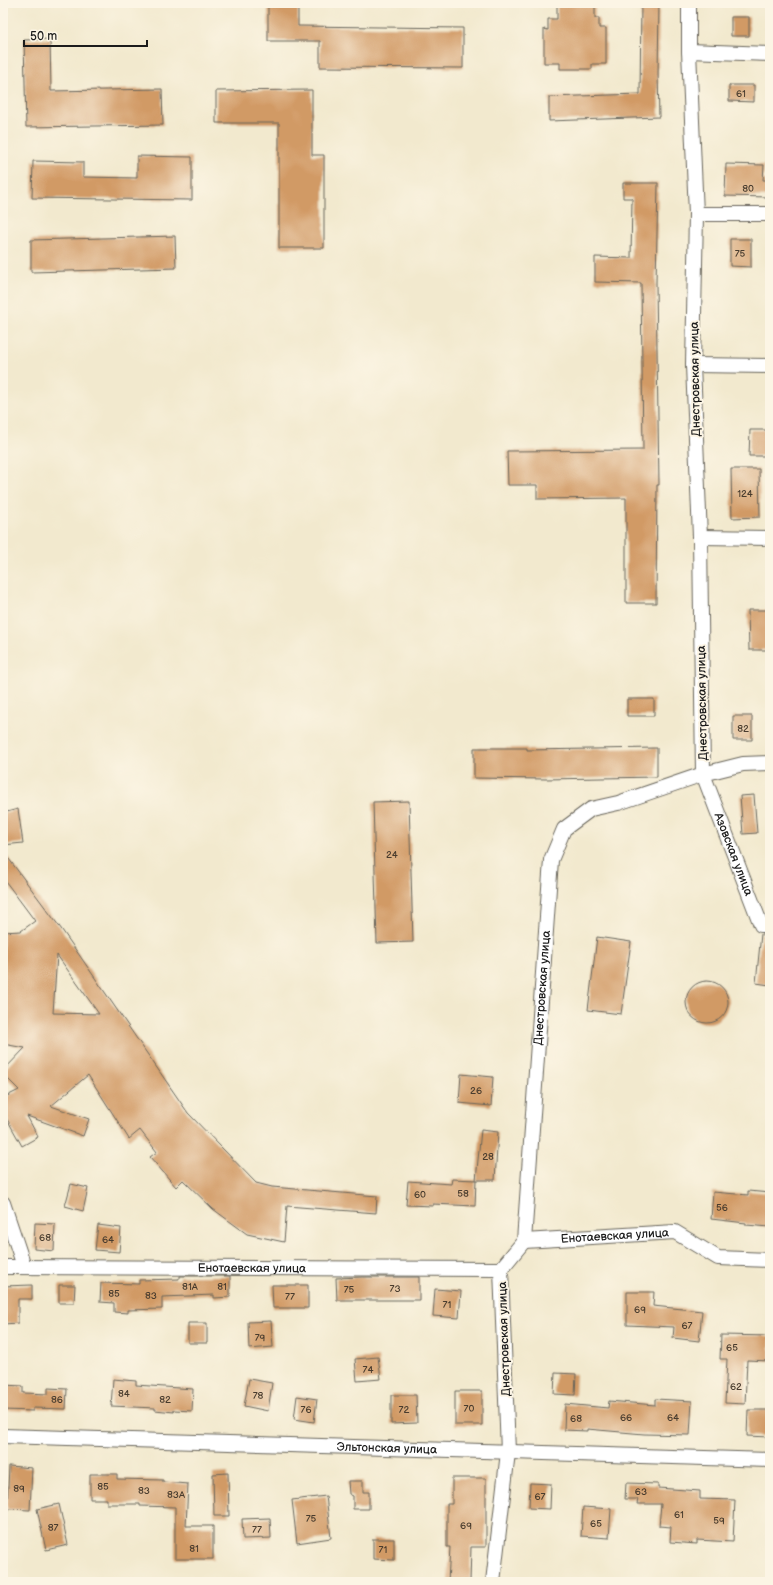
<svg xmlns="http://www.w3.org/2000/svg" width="773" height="1585" viewBox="0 0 773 1585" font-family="'Balsamiq Sans',sans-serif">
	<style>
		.building { fill: #d19a65; fill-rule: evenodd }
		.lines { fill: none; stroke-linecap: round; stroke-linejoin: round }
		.street-casing { stroke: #67645a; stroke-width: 16 }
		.street { stroke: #fff; stroke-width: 14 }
		.labels { text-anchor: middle; stroke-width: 4; stroke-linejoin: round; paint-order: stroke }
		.number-label { font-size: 10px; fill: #493c2e }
		.street-label { font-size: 12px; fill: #1c1c1c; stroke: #fcf5e5 }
	</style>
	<rect width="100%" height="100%" fill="#fcf5e5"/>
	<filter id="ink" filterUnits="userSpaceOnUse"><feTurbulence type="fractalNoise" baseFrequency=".025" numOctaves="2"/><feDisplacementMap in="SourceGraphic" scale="8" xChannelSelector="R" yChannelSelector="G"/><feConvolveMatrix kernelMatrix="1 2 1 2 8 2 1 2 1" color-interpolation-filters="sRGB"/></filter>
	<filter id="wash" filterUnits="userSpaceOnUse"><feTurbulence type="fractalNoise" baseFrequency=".012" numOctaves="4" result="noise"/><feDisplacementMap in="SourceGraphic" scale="16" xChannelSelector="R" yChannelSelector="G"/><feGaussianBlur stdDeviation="0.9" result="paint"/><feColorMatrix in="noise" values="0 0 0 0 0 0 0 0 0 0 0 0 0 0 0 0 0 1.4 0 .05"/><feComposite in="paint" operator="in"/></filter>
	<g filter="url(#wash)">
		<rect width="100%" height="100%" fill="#f2e9ce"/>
		<g id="blocks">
			<path class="building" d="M 268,3 L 298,3 L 298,26 L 463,28 L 463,68 L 320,67 L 320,41 L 268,41 Z
				M 557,3 L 595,3 L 595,18 L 599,18 L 599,28 L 606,28 L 606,64 L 592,64 L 592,69 L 560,69 L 560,63 L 544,63 L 544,29 L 548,30 L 548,19 L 557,19 Z
				M 641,3 L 659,3 L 658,74 L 659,117 L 549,121 L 549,97 L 640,94 Z
				M 731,17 L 749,17 L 749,36 L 731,36 Z
				M 50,39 L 51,91 L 162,89 L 163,125 L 26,127 L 24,40 Z
				M 729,85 L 754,85 L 754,102 L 729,101 Z
				M 312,90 L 312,155 L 324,155 L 324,248 L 279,248 L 279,123 L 216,123 L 216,91 Z
				M 137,156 L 192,157 L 192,200 L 32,198 L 33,161 L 83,162 L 83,177 L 137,178 Z
				M 726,164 L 764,165 L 763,180 L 770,180 L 770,197 L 725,196 Z
				M 623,183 L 658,183 L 656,283 L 659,485 L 657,485 L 656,603 L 626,603 L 626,498 L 537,499 L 537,485 L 508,485 L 507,451 L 643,450 L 641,283 L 595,282 L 595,257 L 631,258 L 632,198 L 623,198 Z
				M 175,236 L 176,268 L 31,272 L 31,240 Z
				M 730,239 L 751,239 L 751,267 L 730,266 Z
				M 750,430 L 770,430 L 770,456 L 749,456 Z
				M 731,469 L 759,469 L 760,517 L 732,518 Z
				M 748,610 L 768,610 L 768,617 L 770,617 L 770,650 L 749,650 Z
				M 627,699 L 654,699 L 654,716 L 627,716 Z
				M 733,716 L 752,716 L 752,740 L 733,740 Z
				M 474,748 L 527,748 L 527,750 L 657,748 L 657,777 L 546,779 L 474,778 Z
				M 754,795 L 757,833 L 743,834 L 740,796 Z
				M 409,801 L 413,942 L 377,943 L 373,802 Z
				M 18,809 L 23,843 L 3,845 L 3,813 Z
				M 3,851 L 62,930 L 188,1113 L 256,1183 L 272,1187 L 377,1196 L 376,1213 L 287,1206 L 284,1242 L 247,1234 L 213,1209 L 183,1180 L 176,1187 L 150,1157 L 157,1152 L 140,1130 L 129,1139 L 88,1075 L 51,1106 L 89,1119 L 83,1136 L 27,1116 L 38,1137 L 22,1146 L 3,1112 L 3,1098 L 19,1090 L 3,1074 L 3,1071 L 25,1048 L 3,1044 L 3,932 L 21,931 L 35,921 L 3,878 ZM 57,955 L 99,1014 L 53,1013 Z
				M 761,934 L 770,934 L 770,985 L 756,983 Z
				M 597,937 L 631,942 L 621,1014 L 588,1010 Z
				M686 1002a21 21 0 1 1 42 0a21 21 0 1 1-42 0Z
				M 461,1074 L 493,1077 L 491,1106 L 459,1103 Z
				M 481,1130 L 498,1132 L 495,1180 L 476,1180 Z
				M 452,1179 L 476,1180 L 475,1206 L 433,1204 L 433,1206 L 406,1205 L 408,1181 L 451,1184 Z
				M 71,1184 L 88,1188 L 83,1211 L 65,1206 Z
				M 748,1191 L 770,1193 L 770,1227 L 746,1225 L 746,1223 L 711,1219 L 713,1192 L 748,1195 Z
				M 35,1223 L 55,1224 L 54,1251 L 34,1249 Z
				M 98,1225 L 121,1228 L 119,1252 L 95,1250 Z
				M 179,1276 L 230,1276 L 230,1297 L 214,1298 L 214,1295 L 162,1297 L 162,1309 L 128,1310 L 128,1313 L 114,1312 L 114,1303 L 100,1302 L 101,1283 L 139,1284 L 139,1280 L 179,1279 Z
				M 362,1277 L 419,1277 L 419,1300 L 337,1300 L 336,1278 Z
				M 32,1285 L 32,1299 L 18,1299 L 18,1323 L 3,1324 L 3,1286 Z
				M 59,1285 L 75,1285 L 74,1303 L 59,1303 Z
				M 272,1285 L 308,1285 L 308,1308 L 273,1308 Z
				M 435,1289 L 461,1291 L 459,1318 L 433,1316 Z
				M 627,1292 L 654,1292 L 653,1306 L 702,1311 L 699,1341 L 673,1338 L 674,1327 L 627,1325 Z
				M 271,1321 L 273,1347 L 249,1349 L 248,1322 Z
				M 188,1323 L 207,1323 L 207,1343 L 188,1343 Z
				M 721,1335 L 770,1336 L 770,1361 L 747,1360 L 745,1404 L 725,1403 L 727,1359 L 720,1359 Z
				M 378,1357 L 381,1379 L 357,1381 L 355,1359 Z
				M 555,1373 L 576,1374 L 575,1395 L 554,1394 Z
				M 113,1379 L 136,1381 L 136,1385 L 193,1389 L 192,1411 L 174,1410 L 174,1412 L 155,1410 L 155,1408 L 111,1406 Z
				M 249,1379 L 272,1383 L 268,1411 L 244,1406 Z
				M 3,1385 L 23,1386 L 23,1393 L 48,1394 L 48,1388 L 67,1389 L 66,1409 L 33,1408 L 33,1411 L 3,1410 Z
				M 455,1391 L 482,1391 L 482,1425 L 455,1425 Z
				M 391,1395 L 416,1395 L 417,1423 L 391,1424 Z
				M 297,1396 L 317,1399 L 314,1422 L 294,1419 Z
				M 655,1399 L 692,1401 L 690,1435 L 644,1434 L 587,1429 L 587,1431 L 564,1430 L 565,1404 L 608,1408 L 609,1401 L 655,1405 Z
				M 748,1410 L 770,1410 L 770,1437 L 747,1436 Z
				M 9,1466 L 32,1468 L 30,1510 L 7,1509 Z
				M 228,1473 L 229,1516 L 214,1516 L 213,1474 Z
				M 90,1474 L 117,1474 L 117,1479 L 163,1480 L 163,1482 L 188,1484 L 186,1526 L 213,1526 L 213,1559 L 175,1559 L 175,1507 L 140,1506 L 140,1504 L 107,1504 L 107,1499 L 90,1499 Z
				M 452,1478 L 486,1478 L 486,1547 L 471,1547 L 470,1582 L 448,1582 L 450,1547 L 447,1547 L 447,1504 L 452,1504 Z
				M 348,1481 L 363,1481 L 363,1492 L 369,1492 L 369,1509 L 353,1509 L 353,1496 L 349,1494 Z
				M 530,1483 L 551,1484 L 550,1509 L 529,1508 Z
				M 626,1483 L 658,1484 L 658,1488 L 700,1491 L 700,1499 L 735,1500 L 733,1542 L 697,1540 L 697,1544 L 670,1542 L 671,1527 L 659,1526 L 661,1504 L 637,1504 L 638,1499 L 625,1499 Z
				M 326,1496 L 331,1538 L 297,1543 L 292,1500 Z
				M 59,1504 L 68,1545 L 46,1550 L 37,1509 Z
				M 583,1507 L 611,1509 L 609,1538 L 581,1536 Z
				M 270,1518 L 271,1538 L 243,1539 L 242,1519 Z
				M 373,1539 L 394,1539 L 394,1560 L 373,1559 Z"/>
		</g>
	</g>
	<g filter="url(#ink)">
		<use href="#blocks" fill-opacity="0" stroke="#67645a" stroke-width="1"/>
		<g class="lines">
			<g class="street-casing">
				<g id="street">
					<path d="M 689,51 L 770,54"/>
					<path d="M 696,214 L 770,214"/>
					<path d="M 693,365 L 770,366"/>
					<path d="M 700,537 L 770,538"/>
					<path id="s1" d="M 770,763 L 743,764 L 703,774 L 761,925 L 770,925"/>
					<path d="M 3,1203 L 24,1266"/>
					<path id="s2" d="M 524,1241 L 675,1232 L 718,1258 L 770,1260"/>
					<path id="s3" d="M 3,1267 L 501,1269"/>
					<path id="s4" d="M 3,1436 L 770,1460"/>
					<path id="s5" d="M 493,1582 L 508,1452 L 501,1269 L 524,1241 L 551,860 L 564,829 L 591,809 L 618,803 L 703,774 L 700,537 L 693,365 L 696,214 L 689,51 L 689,3"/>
				</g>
			</g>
			<use href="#street" class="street"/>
		</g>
	</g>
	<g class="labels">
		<g class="number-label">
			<text x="741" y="97">61</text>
			<text x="748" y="192">80</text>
			<text x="740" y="257">75</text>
			<text x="745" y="497">124</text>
			<text x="743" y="732">82</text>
			<text x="392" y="858">24</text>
			<text x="476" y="1094">26</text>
			<text x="488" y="1160">28</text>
			<text x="463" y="1197">58</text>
			<text x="420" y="1198">60</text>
			<text x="722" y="1211">56</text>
			<text x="45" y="1241">68</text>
			<text x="108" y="1243">64</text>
			<text x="190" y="1290">81А</text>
			<text x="222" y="1290">81</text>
			<text x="395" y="1292">73</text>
			<text x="349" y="1293">75</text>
			<text x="114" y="1297">85</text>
			<text x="151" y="1299">83</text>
			<text x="290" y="1300">77</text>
			<text x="447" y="1308">71</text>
			<text x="640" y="1313">69</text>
			<text x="687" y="1329">67</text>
			<text x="260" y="1341">79</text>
			<text x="732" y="1351">65</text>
			<text x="368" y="1373">74</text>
			<text x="736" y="1390">62</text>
			<text x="124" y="1397">84</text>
			<text x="258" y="1399">78</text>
			<text x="57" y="1403">86</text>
			<text x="165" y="1403">82</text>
			<text x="469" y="1412">70</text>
			<text x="306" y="1413">76</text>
			<text x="404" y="1413">72</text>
			<text x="626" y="1421">66</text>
			<text x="673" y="1421">64</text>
			<text x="576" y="1422">68</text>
			<text x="103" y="1490">85</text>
			<text x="19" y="1492">89</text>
			<text x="144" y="1494">83</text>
			<text x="641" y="1495">63</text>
			<text x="176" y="1498">83А</text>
			<text x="540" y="1500">67</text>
			<text x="679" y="1518">61</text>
			<text x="311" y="1522">75</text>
			<text x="719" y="1524">59</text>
			<text x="596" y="1527">65</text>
			<text x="466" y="1529">69</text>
			<text x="53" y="1531">87</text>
			<text x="257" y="1533">77</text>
			<text x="194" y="1552">81</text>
			<text x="383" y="1553">71</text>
		</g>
		<g class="street-label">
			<text transform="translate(695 379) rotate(-91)" y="4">Днестровская улица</text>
			<text transform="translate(702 703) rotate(-91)" y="4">Днестровская улица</text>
			<text dy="4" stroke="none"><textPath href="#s1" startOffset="154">Азовская улица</textPath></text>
			<text dy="4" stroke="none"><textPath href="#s5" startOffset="604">Днестровская улица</textPath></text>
			<text dy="4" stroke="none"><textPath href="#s2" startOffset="91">Енотаевская улица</textPath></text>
			<text dy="4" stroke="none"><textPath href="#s3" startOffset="249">Енотаевская улица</textPath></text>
			<text transform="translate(504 1339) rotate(-92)" y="4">Днестровская улица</text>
			<text dy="4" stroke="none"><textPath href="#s4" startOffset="384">Эльтонская улица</textPath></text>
		</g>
	</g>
	<rect width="773" height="1585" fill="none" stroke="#fcf5e5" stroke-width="16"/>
	<path d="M24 40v6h123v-6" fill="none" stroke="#1c1c1c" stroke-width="2"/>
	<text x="30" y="40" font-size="12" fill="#1c1c1c" stroke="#fcf5e5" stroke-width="3" paint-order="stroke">50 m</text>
</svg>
